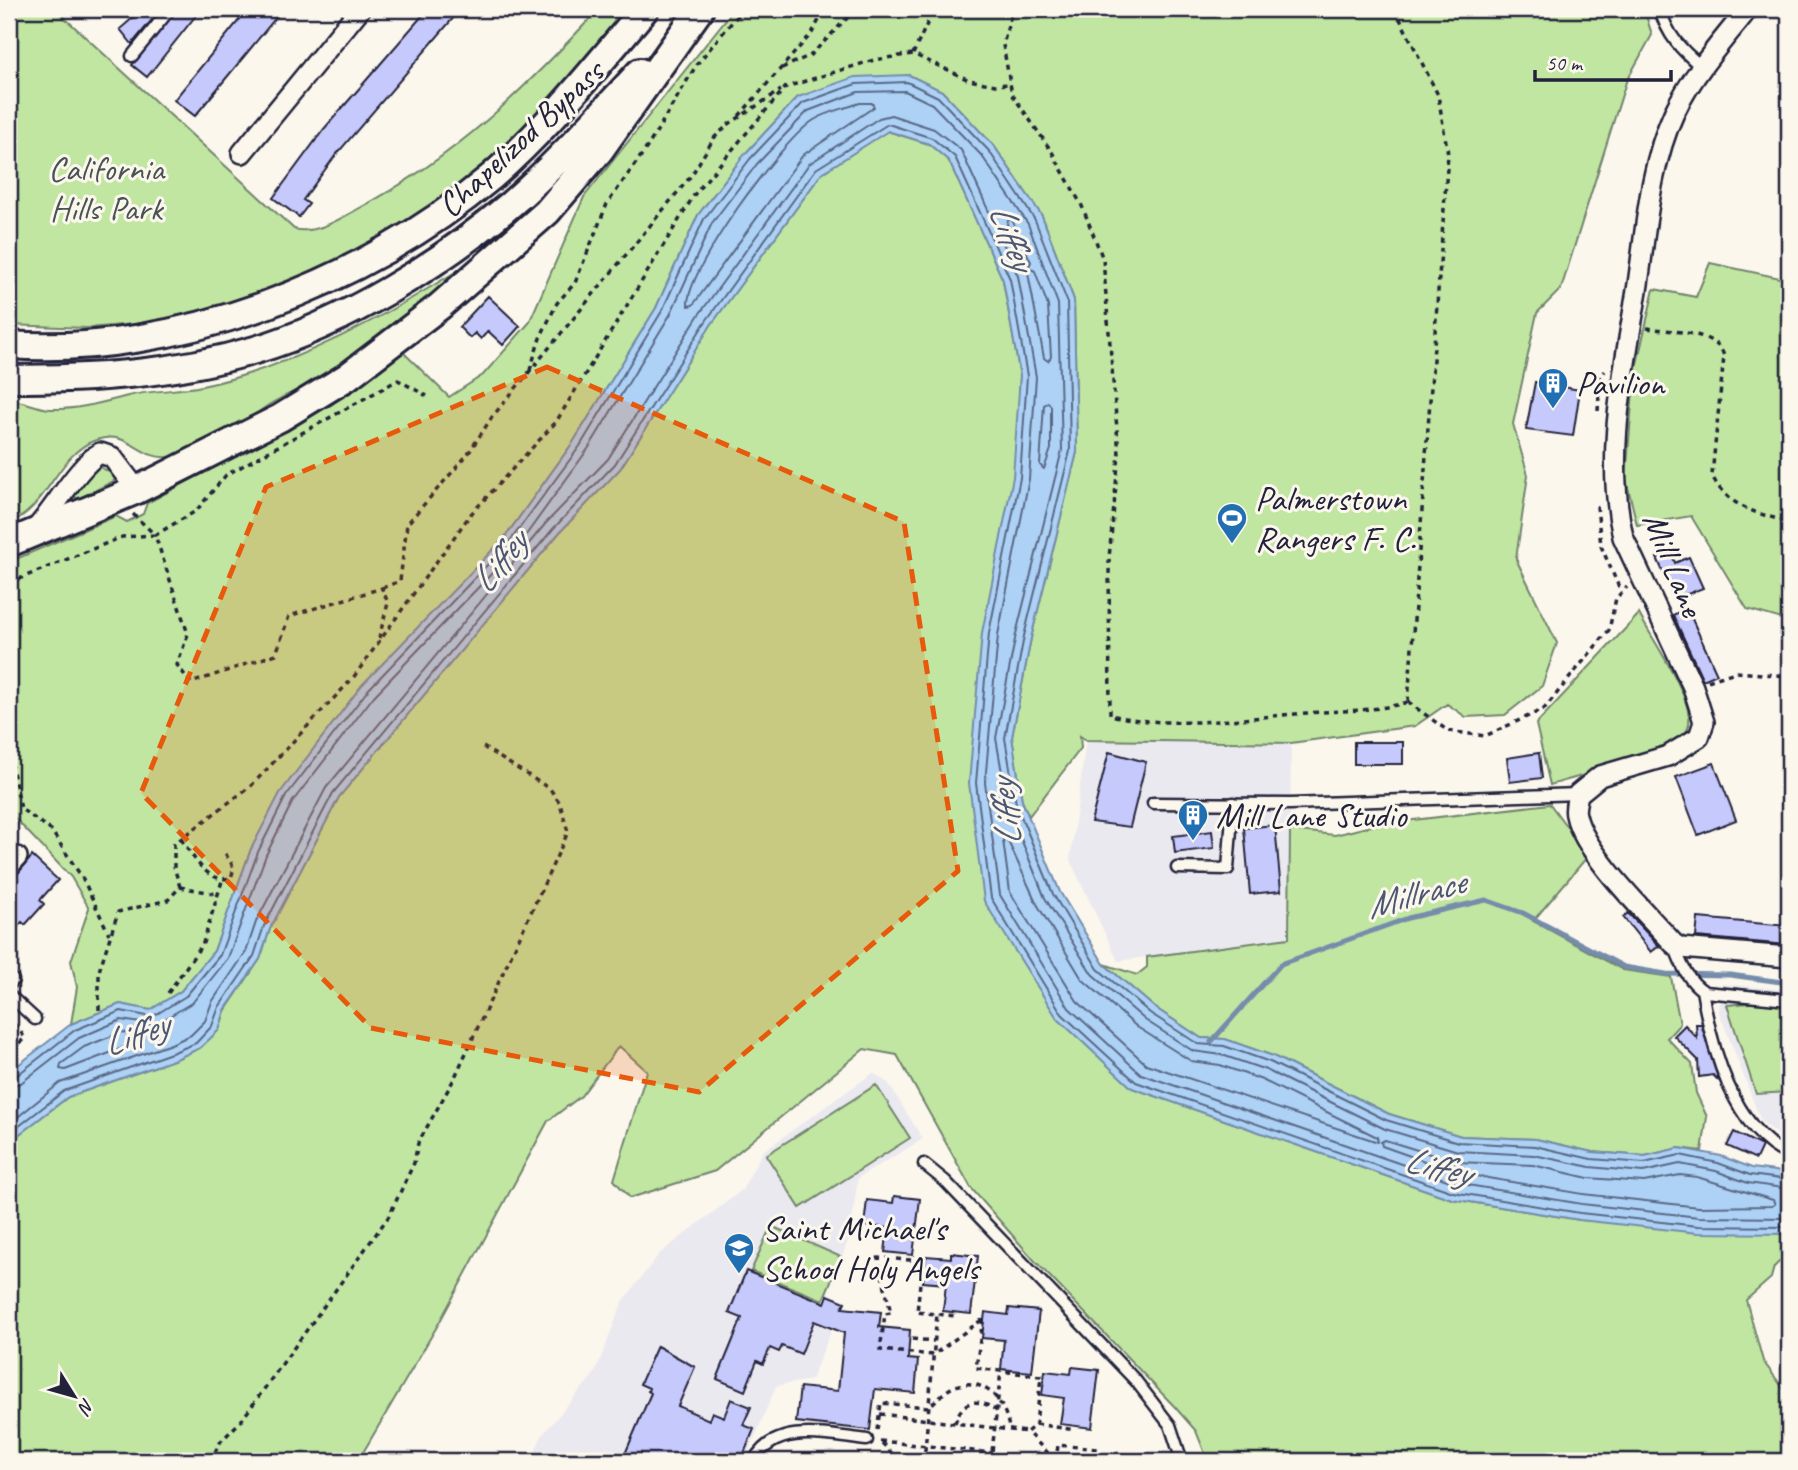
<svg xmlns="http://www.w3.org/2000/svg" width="1798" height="1470" viewBox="0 0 1798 1470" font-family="Caveat,sans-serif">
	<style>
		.built { fill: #ebe9f0 }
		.green { fill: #c1e6a1; stroke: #72846e; stroke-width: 2 }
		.water { fill: #add2f6; stroke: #758cab; stroke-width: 2 }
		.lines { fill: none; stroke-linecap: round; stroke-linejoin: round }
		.shore { stroke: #5a6886; stroke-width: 2 }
		.stream { stroke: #758cab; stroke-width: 5 }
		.building { fill: #c6c9fb; stroke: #22223b; stroke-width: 2 }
		.lane-casing { stroke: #22223b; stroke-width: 15 }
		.street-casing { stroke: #22223b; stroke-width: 24 }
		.secondary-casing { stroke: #22223b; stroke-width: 32 }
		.path { stroke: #22223b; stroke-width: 3.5; stroke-dasharray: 5 5; stroke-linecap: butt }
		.lane { stroke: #fbf7ec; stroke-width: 10 }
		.street { stroke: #fbf7ec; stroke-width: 19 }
		.secondary { stroke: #fbf7ec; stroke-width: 26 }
		.marked { fill: #e8590c; fill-opacity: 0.2; stroke: #e8590c; stroke-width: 5; stroke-dasharray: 14 9; stroke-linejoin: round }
		.labels { text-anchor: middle; stroke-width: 6; stroke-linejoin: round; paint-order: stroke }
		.street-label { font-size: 35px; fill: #22223b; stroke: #fbf7ec }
		.park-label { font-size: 35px; fill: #4a5354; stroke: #fbf7ec }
		.poi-label { font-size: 35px; fill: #22223b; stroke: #fbf7ec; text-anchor: start }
		.water-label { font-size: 37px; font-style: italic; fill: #4c5773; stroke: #fbf7ec }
	</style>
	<rect width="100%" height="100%" fill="#fbf7ec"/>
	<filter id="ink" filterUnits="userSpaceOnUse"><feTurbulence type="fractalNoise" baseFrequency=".0143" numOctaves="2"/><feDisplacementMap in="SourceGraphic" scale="14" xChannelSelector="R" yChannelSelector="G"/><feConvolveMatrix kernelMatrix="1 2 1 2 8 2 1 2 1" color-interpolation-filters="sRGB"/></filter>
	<g filter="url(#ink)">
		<path class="built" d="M 1086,740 L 1291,743 L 1289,938 L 1118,961 L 1070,860 Z
			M 1722,984 L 1789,990 L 1789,1173 L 1777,1174 L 1787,1142 L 1761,1121 L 1719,1012 Z
			M 873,1073 L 888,1083 L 923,1139 L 858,1178 L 850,1236 L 828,1293 L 844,1300 L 811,1380 L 776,1386 L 745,1461 L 531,1461 L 542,1435 L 595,1373 L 622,1303 L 659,1254 L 742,1190 L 763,1151 Z"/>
		<path class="green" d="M 9,9 L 55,9 L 294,229 C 315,235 340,219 358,209 C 456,157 525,89 599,9 L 635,9 L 485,171 L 350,260 L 233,306 L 159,322 L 87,328 L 9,325 Z
			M 734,9 L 1644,9 L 1652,35 L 1626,82 L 1561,289 L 1537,313 L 1513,424 L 1528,475 L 1516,559 L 1557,643 L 1542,686 L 1505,715 L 1466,717 L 1447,704 L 1415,726 L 1291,743 L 1086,740 L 1080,736 L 1081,748 L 1029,816 L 1022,801 L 1012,737 L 1031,638 L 1077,452 L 1074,300 L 1042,216 L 994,146 L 942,91 L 909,75 L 798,97 L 745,154 L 698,215 L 656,308 L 574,441 L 505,537 L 251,849 L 214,951 L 181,991 L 150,1010 L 120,1004 L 71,1024 L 77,987 L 71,961 L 89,908 L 71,877 L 9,812 L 9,562 L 116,516 L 127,522 L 143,514 L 147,503 L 331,405 L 403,352 L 449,397 L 483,375 L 529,323 L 584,197 Z
			M 887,131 L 929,144 L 949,161 L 1003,280 L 1020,376 L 1015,482 L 969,783 L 1133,1088 L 1452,1199 L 1580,1220 L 1789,1234 L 1789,1252 L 1774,1267 L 1771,1278 L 1746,1300 L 1763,1361 L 1789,1396 L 1789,1461 L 1300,1461 L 1297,1458 L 1208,1461 L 1196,1431 L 1174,1406 L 1034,1260 L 971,1188 L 897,1055 L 864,1049 L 715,1171 L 630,1198 L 614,1180 L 647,1071 L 619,1046 L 581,1096 L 548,1121 L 439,1323 L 358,1461 L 9,1461 L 9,1142 L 68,1097 L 176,1059 L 200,1048 L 219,1030 L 225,1011 L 260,959 L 270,929 L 339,797 L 559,533 L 620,469 L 711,325 L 822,173 Z
			M 1710,263 L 1789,280 L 1789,621 L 1747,609 L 1691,516 L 1637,525 L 1626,479 L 1634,377 L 1654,289 L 1696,297 Z
			M 468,264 C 425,310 367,346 315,380 C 299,391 279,397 264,408 C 256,413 251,421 244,426 C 226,438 192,454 170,457 C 139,461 129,428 96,440 C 57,453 48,509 9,523 L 9,400 C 23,400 36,408 50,409 C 76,410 104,402 128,396 C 152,390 178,391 202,386 C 297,366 387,315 468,264 Z
			M 93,463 L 116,476 L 114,481 L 78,499 L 73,495 Z
			M 1639,614 C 1654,642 1685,686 1689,716 C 1690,723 1688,731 1683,736 C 1665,756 1579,776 1550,785 L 1536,724 Z
			M 1550,804 L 1588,856 L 1533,921 L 1623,970 L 1671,977 L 1680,1024 L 1667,1038 L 1692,1064 L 1696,1093 L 1707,1117 L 1702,1151 L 1679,1148 L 1645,1156 L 1592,1152 L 1536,1139 L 1461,1136 L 1389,1114 L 1273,1056 L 1225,1039 L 1201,1038 L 1154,1007 L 1104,964 L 1137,975 L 1147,967 L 1147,957 L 1289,938 L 1290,830 L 1335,835 L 1379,824 Z
			M 1761,1002 L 1789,1007 L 1789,1092 L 1756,1094 L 1727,1005 Z
			M 876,1085 L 910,1138 L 800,1208 L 766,1155 Z
			M 771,1226 L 841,1257 L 823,1300 L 751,1271 Z"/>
		<path class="water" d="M 909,75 L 942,91 L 994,146 L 1042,216 L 1074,300 L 1077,452 L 1031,638 L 1012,737 L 1022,801 L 1060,892 L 1104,964 L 1154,1007 L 1201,1038 L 1225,1039 L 1273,1056 L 1389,1114 L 1461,1136 L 1536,1139 L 1592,1152 L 1645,1156 L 1679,1148 L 1721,1156 L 1752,1168 L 1789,1173 L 1789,1234 L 1698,1233 L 1580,1220 L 1452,1199 L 1132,1088 L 1057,1018 L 984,901 L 969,783 L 982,633 L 1013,477 L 1020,376 L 1003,280 L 949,161 L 929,144 L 888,131 L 822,173 L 711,325 L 620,469 L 559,533 L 339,797 L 270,929 L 260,959 L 225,1010 L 219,1030 L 200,1048 L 176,1059 L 68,1097 L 9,1142 L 9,1072 L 71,1024 L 120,1004 L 150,1010 L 181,991 L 214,951 L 251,849 L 280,793 L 362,685 L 505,537 L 574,441 L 656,308 L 698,215 L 745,154 L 798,97 L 855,77 Z"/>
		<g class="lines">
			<path class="shore" d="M 860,103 L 872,103 L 874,107 L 803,155 L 693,305 L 688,306 C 685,271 783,139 814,120 C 827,112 846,108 860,103 Z
				M 1008,220 L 1012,220 L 1031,262 L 1029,266 L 1025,264 L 1007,224 Z
				M 1031,269 L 1035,271 L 1048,306 L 1051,357 L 1048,361 L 1044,358 L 1028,273 Z
				M 1048,402 L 1051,406 L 1051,449 L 1044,469 L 1040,465 L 1044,405 Z
				M 1006,837 L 1037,904 L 1082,979 L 1137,1027 L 1191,1061 L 1220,1065 L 1262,1080 L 1377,1137 L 1378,1142 L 1146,1064 L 1077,1001 L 1010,892 L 1003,840 Z
				M 122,1032 L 142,1036 L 144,1040 L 65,1070 L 60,1069 L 61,1064 L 84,1047 Z
				M 9,1077 L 16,1076 L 75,1030 L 121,1011 L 152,1017 L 186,996 L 220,955 L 258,852 L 286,796 L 368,690 L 510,541 L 580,446 L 662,311 L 704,219 L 750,159 L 803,103 L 856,84 L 907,82 L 938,97 L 989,151 L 1035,220 L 1067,301 L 1070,451 L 1024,636 L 1005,738 L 1016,804 L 1053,894 L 1098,969 L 1150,1013 L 1198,1044 L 1224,1046 L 1270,1062 L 1386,1120 L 1458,1142 L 1535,1146 L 1591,1159 L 1644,1163 L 1680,1155 L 1718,1163 L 1750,1175 L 1789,1180
				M 9,1086 L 21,1083 L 79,1038 L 121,1020 L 155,1025 L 193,1002 L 228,958 L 266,855 L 293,801 L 374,696 L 518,546 L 588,449 L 670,315 L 712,223 L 757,164 L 808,111 L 858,92 L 905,91 L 932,104 L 982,156 L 1028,224 L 1058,304 L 1062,450 L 1016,634 L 996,738 L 1008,807 L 1045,898 L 1092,974 L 1145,1020 L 1193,1051 L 1222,1055 L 1266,1070 L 1385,1129 L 1458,1151 L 1534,1155 L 1590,1167 L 1643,1172 L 1680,1164 L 1716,1171 L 1748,1183 L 1789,1189
				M 9,1124 L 60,1083 L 171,1044 L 191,1035 L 205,1021 L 212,1002 L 246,952 L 256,922 L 326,788 L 546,523 L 608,459 L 698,316 L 809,164 L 879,118 L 891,115 L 934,129 L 961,150 L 1018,276 L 1036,377 L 1029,479 L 998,635 L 985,783 L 1000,895 L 1069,1008 L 1141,1074 L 1456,1183 L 1582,1204 L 1699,1217 L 1789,1218
				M 9,1134 L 64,1091 L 174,1052 L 196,1043 L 212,1026 L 219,1007 L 254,956 L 264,926 L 333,793 L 553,529 L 615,464 L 706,321 L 816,169 L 888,124 L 932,138 L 955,157 L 1010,279 L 1027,376 L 1020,478 L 989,633 L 976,783 L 991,898 L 1062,1014 L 1136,1082 L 1453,1192 L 1580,1213 L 1698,1226 L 1789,1227
				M 1385,1140 L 1456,1162 L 1533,1165 L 1588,1178 L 1644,1182 L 1680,1175 L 1697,1177 L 1773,1200 L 1775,1204 L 1772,1206 L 1699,1207 L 1583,1194 L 1458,1173 L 1382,1146 L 1381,1142 Z"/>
			<path class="stream" d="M 1211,1042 L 1281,964 L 1408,918 L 1486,900 L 1523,913 L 1624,967 L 1666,974 L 1730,975 L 1789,983"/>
		</g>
		<path class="building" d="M 143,9 L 161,9 L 132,44 L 120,29 Z
			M 177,9 L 201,9 L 147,77 L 132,65 Z
			M 248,9 L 283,9 L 195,116 L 174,100 Z
			M 428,9 L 461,9 L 335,156 L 303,200 L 309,204 L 299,217 L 273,198 L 324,129 Z
			M 488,296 L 520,326 L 503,345 L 488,331 L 481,339 L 475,333 L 470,338 L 459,327 Z
			M 1535,382 L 1580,390 L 1573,436 L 1526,430 Z
			M 1671,552 L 1675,563 L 1689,557 L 1703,588 L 1675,599 L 1657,558 Z
			M 1687,608 L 1717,674 L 1703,680 L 1673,615 Z
			M 1354,742 L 1403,742 L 1403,764 L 1354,764 Z
			M 1109,752 L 1146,762 L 1130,827 L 1091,822 Z
			M 1539,753 L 1542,778 L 1510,782 L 1507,758 Z
			M 1714,763 L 1736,820 L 1698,835 L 1676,777 Z
			M 1275,825 L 1281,891 L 1250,894 L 1244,828 Z
			M 1212,831 L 1214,848 L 1175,853 L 1173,836 Z
			M 32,856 L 58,880 L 40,900 L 44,904 L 25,925 L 22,922 L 9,936 L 9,889 L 18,880 L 15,877 Z
			M 1628,913 L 1659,946 L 1651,952 L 1623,917 Z
			M 1698,918 L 1789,926 L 1789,945 L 1696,937 Z
			M 1696,1024 L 1701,1024 L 1719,1081 L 1713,1075 L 1699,1077 L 1698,1060 L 1674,1036 L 1685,1025 L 1697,1038 Z
			M 1734,1132 L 1762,1146 L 1756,1159 L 1727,1146 Z
			M 894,1196 L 920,1199 L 913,1255 L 885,1252 L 888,1228 L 864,1226 L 867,1200 L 893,1203 Z
			M 951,1253 L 978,1256 L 971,1314 L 943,1311 L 946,1284 L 923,1282 L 926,1256 L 951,1258 Z
			M 746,1271 L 825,1303 L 828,1295 L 845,1302 L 842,1308 L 881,1312 L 879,1327 L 910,1330 L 908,1359 L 918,1360 L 915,1393 L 875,1389 L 870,1430 L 796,1422 L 800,1387 L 838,1391 L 844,1333 L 814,1321 L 801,1354 L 782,1346 L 779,1352 L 770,1348 L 763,1364 L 757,1361 L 745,1391 L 717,1379 L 742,1318 L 729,1313 Z
			M 1009,1308 L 1039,1311 L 1032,1372 L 1001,1369 L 1004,1340 L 982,1338 L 985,1312 L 1008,1315 Z
			M 657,1346 L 695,1367 L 678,1406 L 709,1420 L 712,1412 L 724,1417 L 731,1399 L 751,1407 L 743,1425 L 754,1429 L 741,1461 L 622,1461 L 651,1393 L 648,1391 L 649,1388 L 640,1384 Z
			M 1072,1367 L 1099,1370 L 1092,1428 L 1060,1424 L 1064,1398 L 1042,1395 L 1045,1371 L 1071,1374 Z"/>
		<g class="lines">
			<g class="lane-casing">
				<path id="lane" d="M 1660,9 C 1667,35 1681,50 1702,67
					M 132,56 L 170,9
					M 1153,803 L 1290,804 L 1578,794
					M 1177,868 L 1228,869 L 1233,803
					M 1674,945 C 1681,964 1688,982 1705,992 L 1789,1000
					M 9,977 L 13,980 L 9,985
					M 1702,990 C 1711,1046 1733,1130 1789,1155
					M 9,995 L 35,1019
					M 924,1164 L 945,1181 L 1136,1381 L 1170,1425 L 1182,1461
					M 754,1461 C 775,1421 830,1436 867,1440"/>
			</g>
			<g class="street-casing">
				<path id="street" d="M 1748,9 C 1722,41 1692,75 1674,113 C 1650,165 1646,228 1638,284 C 1625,368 1604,452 1623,537 L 1693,687 L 1704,722 L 1699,737 L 1668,756 L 1600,776 L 1578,794 C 1577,800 1574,809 1576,815 C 1583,852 1648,915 1674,944 L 1681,948 L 1789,957
					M 242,153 L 360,9
					M 35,530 C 54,509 79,465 100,453 L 112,457 L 137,490
					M 9,866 L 17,857"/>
			</g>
			<g class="secondary-casing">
				<path id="secondary" d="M 9,345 C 175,357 365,283 491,177 C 548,128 596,66 645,9
					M 9,379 C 92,379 175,374 255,350 C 343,324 441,264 511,204 C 557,164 598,117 640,72
					M 9,543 L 137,490 L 280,418 L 347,377 L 440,306 L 547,212 L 600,150 L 700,9"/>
			</g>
			<path class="path" d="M 1018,9 L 1010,18 L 1003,45 L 1012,94 L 1052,152 L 1082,206 L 1103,259 L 1119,454 L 1109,558 L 1110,715 C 1177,730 1240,718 1307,713 C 1342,710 1374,712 1408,702
				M 1395,9 L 1438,95 L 1448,154 L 1408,702
				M 913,54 L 934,9
				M 782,68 L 811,55 L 856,9
				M 739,116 L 812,33 L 825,9
				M 1647,328 C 1670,332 1716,330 1724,356 L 1712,475 C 1725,506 1758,514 1789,522
				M 530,370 L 540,338 L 557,303 L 575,283 L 607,204 L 648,146 L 697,64 L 743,9
				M 1598,411 L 1600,378 L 1605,371
				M 1597,506 L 1601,546 L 1621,592
				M 133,514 L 155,535 L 196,511 L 226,475 L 398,380 L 427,396
				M 9,583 L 122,537 L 155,535 L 188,634 L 177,665 L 191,683 L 276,654 L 289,616 L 382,588 L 388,603 L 379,638
				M 382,588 L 400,581 L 407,524 L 468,454 L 492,417 L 691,176 L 714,138 L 729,124 L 781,90
				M 1708,681 L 1735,672 L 1789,676
				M 1408,702 L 1448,731 L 1485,736 L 1544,709 L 1609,630 L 1616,598 L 1627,587
				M 9,753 L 21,809 L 51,830 L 83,879 L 109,934
				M 181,839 C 193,856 207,884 231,878 L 234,868 L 225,853
				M 180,887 L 218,894
				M 168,993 L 203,943 L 222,881
				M 99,1010 L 99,971 L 118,912 L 168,900 L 180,887 L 174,867 L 174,844 L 252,785 L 353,678 L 470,515 L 556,422 L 696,192 L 786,87 L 874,60 L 913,54 L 969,80 L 995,85 L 1010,84
				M 9,1016 L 25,1038 L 9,1052
				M 911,1260 L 878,1258 L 891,1313 L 885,1314 L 880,1350 L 933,1355 L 983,1319
				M 922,1264 L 917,1312 L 957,1316
				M 983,1319 L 976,1368 L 1041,1376 L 1036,1424 L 1027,1432 L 1056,1461
				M 912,1339 L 934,1341
				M 880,1414 L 1027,1432
				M 955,1423 C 962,1399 978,1397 997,1411
				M 1036,1424 L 1075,1430
				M 877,1430 L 881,1403 L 928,1407 C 938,1400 944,1390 956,1386 C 986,1376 1006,1403 1009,1429
				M 880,1441 L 992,1453
				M 882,1443 L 899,1461
				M 210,1461 L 221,1441 L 241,1421 L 389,1216 L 414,1163 L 418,1143 L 454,1079 L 568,832 L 560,803 L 550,789 L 483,747
				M 924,1461 L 937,1314
				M 991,1461 L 1001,1371
				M 1056,1461 L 1058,1445 L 1098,1449"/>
			<use href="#lane" class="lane"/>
			<use href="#street" class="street"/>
			<use href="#secondary" class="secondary"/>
		</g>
	</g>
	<path class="marked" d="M 547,367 L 904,522 L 958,871 L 699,1092 L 371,1028 L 141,793 L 266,487 Z"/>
	<defs>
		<g id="building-pin" transform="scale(1.575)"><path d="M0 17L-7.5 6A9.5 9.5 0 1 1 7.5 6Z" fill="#1f6fb2" stroke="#fbf7ec"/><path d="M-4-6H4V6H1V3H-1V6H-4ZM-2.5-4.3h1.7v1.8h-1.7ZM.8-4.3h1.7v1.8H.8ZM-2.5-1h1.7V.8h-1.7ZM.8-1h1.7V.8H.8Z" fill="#fff"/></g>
		<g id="stadium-pin" transform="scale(1.575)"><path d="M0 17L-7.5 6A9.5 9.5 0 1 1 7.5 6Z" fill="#1f6fb2" stroke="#fbf7ec"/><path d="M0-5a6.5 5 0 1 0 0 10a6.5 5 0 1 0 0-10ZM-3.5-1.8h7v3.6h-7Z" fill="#fff"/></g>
		<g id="school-pin" transform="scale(1.575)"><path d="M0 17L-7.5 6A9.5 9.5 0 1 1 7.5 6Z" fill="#1f6fb2" stroke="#fbf7ec"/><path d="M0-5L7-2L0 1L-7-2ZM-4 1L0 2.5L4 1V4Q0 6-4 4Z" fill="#fff"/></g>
	</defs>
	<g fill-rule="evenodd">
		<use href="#building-pin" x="1553" y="383"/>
		<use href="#stadium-pin" x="1232" y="518"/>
		<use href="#building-pin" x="1193" y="815"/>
		<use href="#school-pin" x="739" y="1248"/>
	</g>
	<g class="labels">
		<g class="street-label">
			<text transform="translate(520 138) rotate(-43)" y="12">Chapelizod Bypass</text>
			<text transform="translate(1674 564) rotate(68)" y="12">Mill Lane</text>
		</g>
		<g class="park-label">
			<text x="106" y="180">California<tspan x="106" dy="40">Hills Park</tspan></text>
		</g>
		<g class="poi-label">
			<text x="1576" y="395">Pavilion</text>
			<text x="1255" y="510">Palmerstown<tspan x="1255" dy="40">Rangers F. C.</tspan></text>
			<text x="1216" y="827">Mill Lane Studio</text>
			<text x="762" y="1240">Saint Michael's<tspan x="762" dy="40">School Holy Angels</tspan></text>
		</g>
		<g class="water-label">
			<text transform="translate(1013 236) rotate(69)" y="13">Liffey</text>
			<text transform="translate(498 561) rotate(-51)" y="13">Liffey</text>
			<text transform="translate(1004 813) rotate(-97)" y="13">Liffey</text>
			<text transform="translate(1415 893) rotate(-15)" y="13">Millrace</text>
			<text transform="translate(135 1033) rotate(-19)" y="13">Liffey</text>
			<text transform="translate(1438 1165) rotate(13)" y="13">Liffey</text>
		</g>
	</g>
	<rect width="1798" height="1470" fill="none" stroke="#fbf7ec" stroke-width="35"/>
	<rect x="18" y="18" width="1763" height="1435" fill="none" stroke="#22223b" stroke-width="2.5" filter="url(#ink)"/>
	<g transform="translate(74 1396) rotate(127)" stroke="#fbf7ec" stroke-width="5" paint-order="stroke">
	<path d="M0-5L12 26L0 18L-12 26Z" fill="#22223b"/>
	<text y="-10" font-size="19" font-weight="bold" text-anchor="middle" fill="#22223b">N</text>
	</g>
	<path d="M1535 70v10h136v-10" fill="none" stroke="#22223b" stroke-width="3.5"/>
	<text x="1546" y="70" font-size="21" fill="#22223b" stroke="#fbf7ec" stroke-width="5" paint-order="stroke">50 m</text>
</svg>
